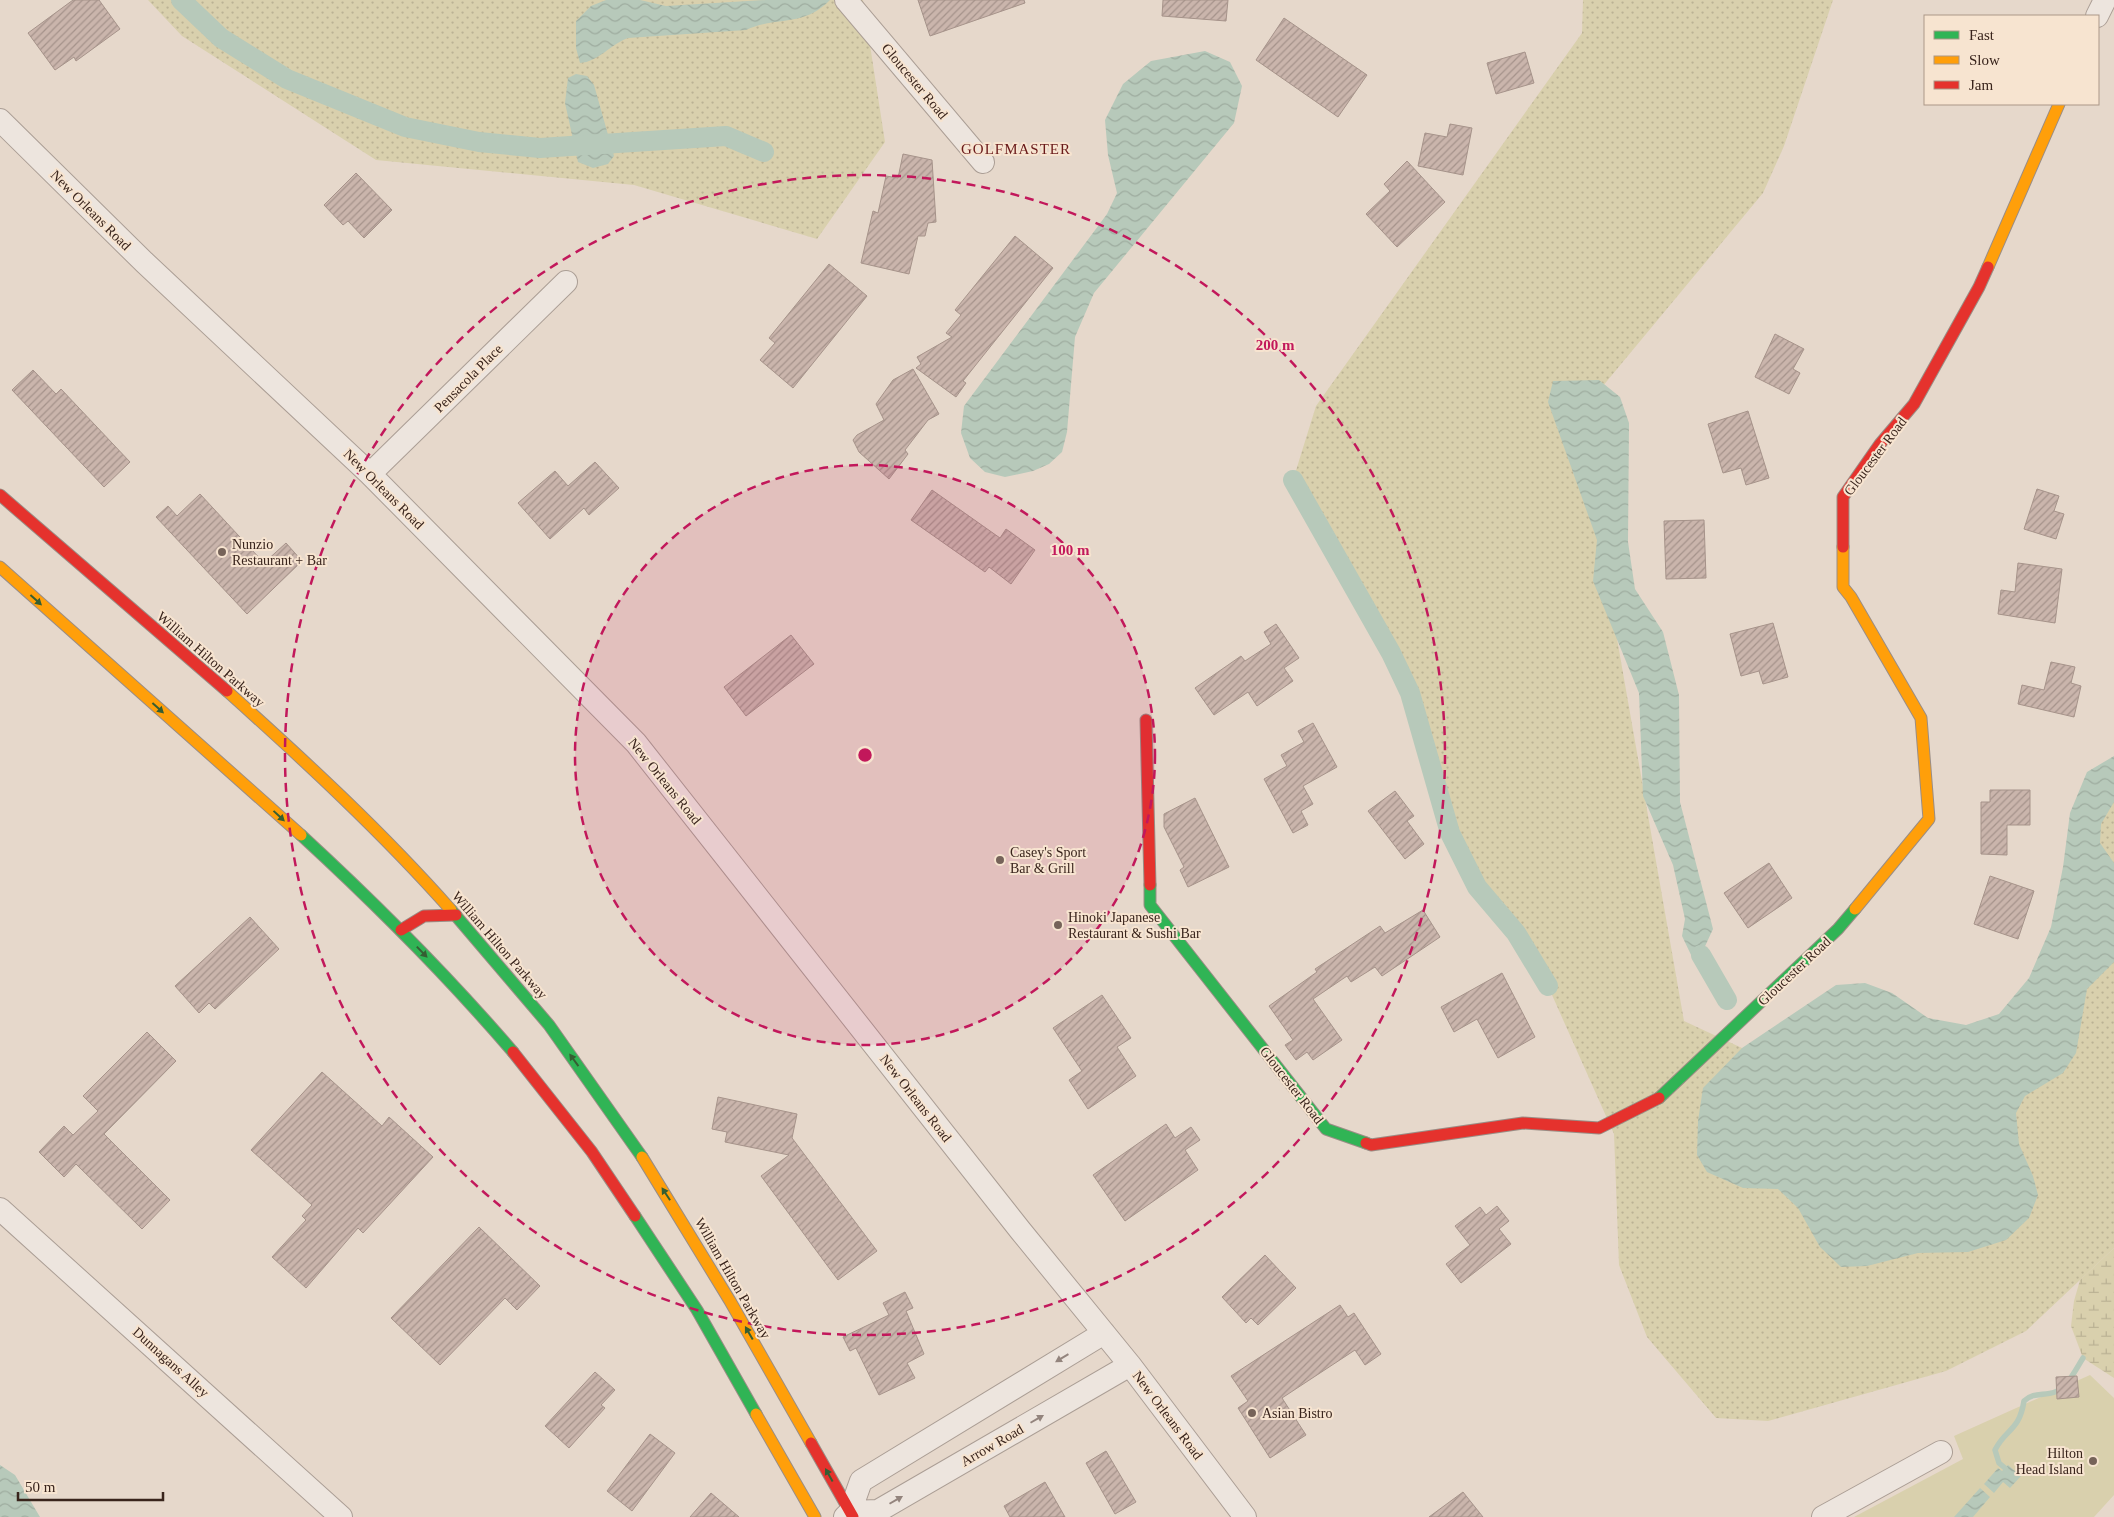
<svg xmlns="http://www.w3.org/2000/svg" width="2114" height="1517" viewBox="0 0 2114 1517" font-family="Georgia,serif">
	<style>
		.grass { fill: url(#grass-dots) }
		.wetland { fill: url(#wetland-marsh) }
		.green { fill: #d9d0ad }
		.water { fill: url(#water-waves) }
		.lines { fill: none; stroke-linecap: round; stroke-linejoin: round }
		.stream { stroke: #b7c9ba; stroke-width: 5.5 }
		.canal { stroke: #b7c9ba; stroke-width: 20 }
		.building { fill: url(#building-hatch); stroke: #a6938a }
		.street-casing { stroke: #ab9e95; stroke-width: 24 }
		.fast-casing { stroke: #9a8d85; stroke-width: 13 }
		.slow-casing { stroke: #9a8d85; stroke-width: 13 }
		.jam-casing { stroke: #9a8d85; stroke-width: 13 }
		.street { stroke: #ede5de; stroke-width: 22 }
		.fast { stroke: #30b455; stroke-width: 11 }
		.slow { stroke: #ff9f0a; stroke-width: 11 }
		.jam { stroke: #e5322d; stroke-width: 11 }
		.oneway { fill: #355e33 }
		.oneway2 { fill: #93847d }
		.ring { fill: none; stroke: #c2185b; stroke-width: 2.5; stroke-dasharray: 9 6 }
		.poi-dot { fill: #766359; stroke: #f7e4d0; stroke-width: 2 }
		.labels { text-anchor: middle; stroke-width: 4; stroke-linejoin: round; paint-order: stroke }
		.street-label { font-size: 14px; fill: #39241c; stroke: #f7e4d0 }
		.poi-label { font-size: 14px; fill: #39241c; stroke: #f7e4d0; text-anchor: start }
		.neighbourhood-label { font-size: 15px; letter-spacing: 1px; fill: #691919; stroke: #f7e4d0 }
		.centre { fill: #c2185b; stroke: #f7e4d0; stroke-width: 2.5 }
		.ring-label { font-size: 15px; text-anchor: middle; font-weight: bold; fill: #c2185b; stroke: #f7e4d0; stroke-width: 4; stroke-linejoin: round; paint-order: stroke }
	</style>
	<defs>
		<pattern id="grass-dots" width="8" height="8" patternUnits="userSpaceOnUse" patternTransform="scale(1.25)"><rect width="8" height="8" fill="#d9d0ad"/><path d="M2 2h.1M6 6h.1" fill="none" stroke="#bbb294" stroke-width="1.8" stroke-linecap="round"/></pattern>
		<pattern id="wetland-marsh" width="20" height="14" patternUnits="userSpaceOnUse" patternTransform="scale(1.25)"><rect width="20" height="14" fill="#d9d0ad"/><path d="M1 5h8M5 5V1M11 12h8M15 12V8" fill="none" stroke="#bbb294"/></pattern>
		<pattern id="water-waves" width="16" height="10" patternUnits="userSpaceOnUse" patternTransform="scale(1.25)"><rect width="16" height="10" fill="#b7c9ba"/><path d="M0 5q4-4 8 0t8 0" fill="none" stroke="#9eac9f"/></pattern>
		<pattern id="building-hatch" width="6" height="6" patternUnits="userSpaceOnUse" patternTransform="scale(1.25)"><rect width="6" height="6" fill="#cab5ac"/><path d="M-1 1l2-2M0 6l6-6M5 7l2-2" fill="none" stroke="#a5938b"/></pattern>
	</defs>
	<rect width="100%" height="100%" fill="#e6d8cb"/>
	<path class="grass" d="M 148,0 L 863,0 L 885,142 L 817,239 L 634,185 L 376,160 L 182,36 Z
		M 1583,0 L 1833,0 L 1784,146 L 1763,193 L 1578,416 L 1684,1021 L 1742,1048 L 2031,1051 L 2085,802 L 2114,783 L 2114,1248 L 2026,1331 L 1946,1371 L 1768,1421 L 1716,1418 L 1647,1337 L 1619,1265 L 1614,1134 L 1548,986 L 1516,933 L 1477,887 L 1450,833 L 1410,693 L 1391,653 L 1293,480 L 1316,406 L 1582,33 Z"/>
	<path class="wetland" d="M 2114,1248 L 2114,1378 L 2083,1358 L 2071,1326 L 2074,1301 L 2080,1280 Z"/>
	<path class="green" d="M 2090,1375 L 2114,1398 L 2114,1495 L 2094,1517 L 1854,1517 L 1963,1459 L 1954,1436 Z"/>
	<path class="water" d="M 606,0 L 640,0 L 666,6 L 766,0 L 830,0 C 803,28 774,16 746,30 L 628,38 C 611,44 598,62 580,63 L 576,48 L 576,21 L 591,6 Z
		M 1205,51 L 1230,62 L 1242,86 L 1234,123 L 1094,293 L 1075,337 L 1067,432 L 1062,452 L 1049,464 L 1033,471 L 1005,477 L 985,472 L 970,458 L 961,433 L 964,406 L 1107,214 L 1117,193 L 1108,155 L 1105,120 L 1123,84 L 1151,61 Z
		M 576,74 L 587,76 L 594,85 L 614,156 L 608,164 L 593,168 L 578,162 L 565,103 L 568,78 Z
		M 1599,380 L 1620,397 L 1629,423 L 1628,542 L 1635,589 L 1663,632 L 1679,695 L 1680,802 L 1713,929 L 1701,955 L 1692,957 L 1682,936 L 1685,919 L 1673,865 L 1643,796 L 1639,693 L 1593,581 L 1597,540 L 1548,402 L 1553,381 Z
		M 2114,756 L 2114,802 L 2101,824 L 2100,843 L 2114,863 L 2114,962 L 2087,989 L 2076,1053 L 2063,1073 L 2025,1096 L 2016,1113 L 2019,1144 L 2033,1176 L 2038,1195 L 2029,1218 L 2006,1240 L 1968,1252 L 1918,1253 L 1867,1266 L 1841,1267 L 1820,1247 L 1798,1208 L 1778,1189 L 1743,1188 L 1707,1172 L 1697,1155 L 1698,1121 L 1703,1088 L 1742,1048 L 1836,985 L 1865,983 L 1892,993 L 1928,1018 L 1966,1025 L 1999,1014 L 2029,978 L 2051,927 L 2063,867 L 2070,813 L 2087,772 Z
		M 0,1465 L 15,1475 L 40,1517 L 0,1517 Z
		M 2008,1465 L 2021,1476 L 2010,1488 L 2003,1482 L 1994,1493 L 1984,1484 L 1998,1468 L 2002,1471 Z
		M 1980,1488 L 1990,1497 L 1973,1517 L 1954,1517 Z"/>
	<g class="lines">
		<path class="stream" d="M 2005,1468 L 1999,1463 L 1995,1450 C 2006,1428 2019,1432 2024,1401 C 2034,1392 2043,1396 2055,1392 C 2067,1388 2076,1369 2083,1358"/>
		<path class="canal" d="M 181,0 L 221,38 L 287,79 L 405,127 L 479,142 L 540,148 L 726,136 L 764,152
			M 1293,480 L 1391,653 L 1410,693 L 1450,833 L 1477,887 L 1516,933 L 1548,986
			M 1701,955 L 1727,1000"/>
	</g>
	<path class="building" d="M 73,0 L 99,0 L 120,29 L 76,61 L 74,57 L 55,70 L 28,33 Z
		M 918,0 L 1024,0 L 1025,3 L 930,36 Z
		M 1163,0 L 1228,0 L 1226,21 L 1162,16 Z
		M 1284,18 L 1367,75 L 1338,117 L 1256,60 Z
		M 1525,52 L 1534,83 L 1496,94 L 1487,63 Z
		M 1450,124 L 1472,128 L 1463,175 L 1418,166 L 1425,133 L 1447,137 Z
		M 903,154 L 932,160 L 936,222 L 928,223 L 925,236 L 918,236 L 909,274 L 861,263 L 873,211 L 878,213 L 886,176 L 898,178 Z
		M 1407,161 L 1445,202 L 1397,247 L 1366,214 L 1390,191 L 1384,184 Z
		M 356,173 L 392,210 L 364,238 L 348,221 L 343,225 L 324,205 Z
		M 1015,236 L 1053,268 L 963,381 L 966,383 L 956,397 L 916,368 L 921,364 L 917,357 L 952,337 L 946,333 L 961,315 L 955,310 Z
		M 829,264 L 867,296 L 793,388 L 760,360 L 775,343 L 769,338 Z
		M 1775,334 L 1804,349 L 1793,369 L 1800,373 L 1789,394 L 1755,377 Z
		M 913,369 L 939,414 L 928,420 L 905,450 L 908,454 L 889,479 L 859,452 L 853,440 L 857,435 L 884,420 L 876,404 L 893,380 Z
		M 33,370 L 56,394 L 61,389 L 130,462 L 104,487 L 12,390 Z
		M 1748,411 L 1769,478 L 1746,485 L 1741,468 L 1723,473 L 1708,424 Z
		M 595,462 L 619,488 L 589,515 L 584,508 L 550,539 L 518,503 L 555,471 L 568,486 Z
		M 2037,489 L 2059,496 L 2054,511 L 2064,514 L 2056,539 L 2024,529 Z
		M 932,490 L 1000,538 L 1006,529 L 1035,550 L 1011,584 L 989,567 L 985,572 L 911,520 Z
		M 200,494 L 264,563 L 286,543 L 302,561 L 247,614 L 156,517 L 168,506 L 177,516 Z
		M 1704,520 L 1706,578 L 1666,579 L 1664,521 Z
		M 2018,563 L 2062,569 L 2055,623 L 1998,614 L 2001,590 L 2015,592 Z
		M 1773,623 L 1788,677 L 1763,684 L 1759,671 L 1741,676 L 1730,634 Z
		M 1276,624 L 1299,658 L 1284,668 L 1293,681 L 1257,706 L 1248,692 L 1214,715 L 1195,688 L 1241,656 L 1245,661 L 1271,644 L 1264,632 Z
		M 791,635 L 814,664 L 746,716 L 724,687 Z
		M 2051,662 L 2075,667 L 2071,683 L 2081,686 L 2074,717 L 2018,704 L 2022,685 L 2044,690 Z
		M 1313,723 L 1337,767 L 1303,786 L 1313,804 L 1301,811 L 1308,825 L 1293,833 L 1264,779 L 1287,766 L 1281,755 L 1304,742 L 1298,731 Z
		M 1990,790 L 2030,790 L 2030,825 L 2007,825 L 2007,855 L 1981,854 L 1981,802 L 1990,802 Z
		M 1395,791 L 1414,816 L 1407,821 L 1424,844 L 1405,859 L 1368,811 Z
		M 1195,798 L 1229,867 L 1188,887 L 1180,870 L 1184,867 L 1164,827 L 1164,814 Z
		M 1769,863 L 1792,898 L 1748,928 L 1724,893 Z
		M 1990,876 L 2034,891 L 2018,939 L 1974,924 Z
		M 1423,910 L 1440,937 L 1382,976 L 1375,967 L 1351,982 L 1347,976 L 1313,999 L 1342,1040 L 1313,1060 L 1307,1052 L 1296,1060 L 1285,1045 L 1293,1040 L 1269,1006 L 1317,972 L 1315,969 L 1380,926 L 1385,933 Z
		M 250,917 L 279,949 L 215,1009 L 209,1003 L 199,1013 L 175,986 Z
		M 1502,973 L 1535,1037 L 1498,1058 L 1477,1019 L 1454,1032 L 1441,1007 Z
		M 1102,995 L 1131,1038 L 1117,1047 L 1136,1076 L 1088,1109 L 1069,1080 L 1082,1071 L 1053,1028 Z
		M 147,1032 L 176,1061 L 104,1134 L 170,1200 L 142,1229 L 76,1164 L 64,1177 L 39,1152 L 64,1126 L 73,1135 L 98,1111 L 83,1096 Z
		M 322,1072 L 382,1126 L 389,1117 L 433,1157 L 363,1233 L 358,1228 L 306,1288 L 272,1257 L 306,1220 L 302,1216 L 312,1205 L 251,1150 Z
		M 718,1097 L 797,1114 L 792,1138 L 877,1251 L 838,1280 L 761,1176 L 789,1155 L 725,1142 L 727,1132 L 712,1129 Z
		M 1166,1124 L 1175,1138 L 1191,1127 L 1200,1140 L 1185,1150 L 1198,1170 L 1125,1221 L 1093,1175 Z
		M 1497,1206 L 1509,1221 L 1499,1229 L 1511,1244 L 1461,1283 L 1446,1264 L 1470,1245 L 1455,1226 L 1480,1207 L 1486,1215 Z
		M 479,1227 L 540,1286 L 517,1310 L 505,1298 L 440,1365 L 391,1318 Z
		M 1265,1255 L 1296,1288 L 1258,1325 L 1251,1318 L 1246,1323 L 1222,1297 Z
		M 905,1292 L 913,1308 L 906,1311 L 924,1354 L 907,1363 L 915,1378 L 879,1395 L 856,1348 L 850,1351 L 843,1337 L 889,1315 L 883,1303 Z
		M 1340,1305 L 1348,1317 L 1354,1313 L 1381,1354 L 1365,1365 L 1355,1350 L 1282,1398 L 1306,1435 L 1270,1458 L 1238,1408 L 1248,1401 L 1231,1376 Z
		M 595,1372 L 615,1390 L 601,1405 L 605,1408 L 569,1448 L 545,1426 Z
		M 2077,1376 L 2079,1397 L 2057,1399 L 2056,1377 Z
		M 650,1434 L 675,1453 L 632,1511 L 607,1491 Z
		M 1106,1451 L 1136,1502 L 1115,1514 L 1086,1463 Z
		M 1045,1482 L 1065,1517 L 1010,1517 L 1004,1506 Z
		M 1463,1492 L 1483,1517 L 1429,1517 Z
		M 711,1493 L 739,1517 L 690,1517 Z"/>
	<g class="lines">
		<g class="street-casing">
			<path id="street" d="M 846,0 L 983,162
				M 2097,16 L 2105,0
				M 0,120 L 144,262 L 370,474 L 636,743 L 1020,1230 L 1130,1365 L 1245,1517
				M 370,474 L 566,282
				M 0,1209 L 341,1517
				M 850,1512 L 878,1511 L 1130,1365
				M 845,1517 L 850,1512 L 861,1481 L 1104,1333
				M 1823,1517 L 1941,1452"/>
		</g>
		<g class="fast-casing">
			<path id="fast" d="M 301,835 C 376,904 447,975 513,1052
				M 1150,885 L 1150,905 L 1326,1129 L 1366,1143
				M 451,910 L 549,1025 L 642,1157
				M 1659,1098 L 1838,929 L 1855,909
				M 635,1216 L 697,1310 L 756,1414"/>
		</g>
		<g class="slow-casing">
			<path id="slow" d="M 1988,267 L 2059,104
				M 1843,547 L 1843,587 L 1851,597 L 1921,718 L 1929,819 L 1855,909
				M 0,567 L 301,835
				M 227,691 C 305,761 382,832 451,910
				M 642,1157 L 730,1301 L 811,1443
				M 756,1414 L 815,1517"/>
		</g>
		<g class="jam-casing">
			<path id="jam" d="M 0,495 L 227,691
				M 1843,547 L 1843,497 L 1880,444 L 1914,404 L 1979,287 L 1988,267
				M 1146,720 L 1150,885
				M 401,930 L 424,916 L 456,915
				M 513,1052 L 592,1152 L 635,1216
				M 1366,1143 L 1371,1145 L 1523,1123 L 1599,1128 L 1659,1098
				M 811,1443 L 853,1517"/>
		</g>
		<use href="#street" class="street"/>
		<use href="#fast" class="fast"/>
		<use href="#slow" class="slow"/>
		<use href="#jam" class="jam"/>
	</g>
	<defs><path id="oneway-solid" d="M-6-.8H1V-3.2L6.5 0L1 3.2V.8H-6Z" transform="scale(1.25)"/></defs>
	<g class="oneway">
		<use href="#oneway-solid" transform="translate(36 600) rotate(42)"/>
		<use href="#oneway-solid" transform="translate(158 708) rotate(42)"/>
		<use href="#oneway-solid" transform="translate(279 816) rotate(43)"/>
		<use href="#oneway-solid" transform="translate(422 952) rotate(46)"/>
		<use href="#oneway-solid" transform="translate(574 1060) rotate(-126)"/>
		<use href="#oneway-solid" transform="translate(666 1194) rotate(-123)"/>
		<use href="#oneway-solid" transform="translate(749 1333) rotate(-120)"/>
		<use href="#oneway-solid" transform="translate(829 1475) rotate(-119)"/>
	</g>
	<g class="oneway2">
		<use href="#oneway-solid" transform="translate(1062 1358) rotate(149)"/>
		<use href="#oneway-solid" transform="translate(1037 1419) rotate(-30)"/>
		<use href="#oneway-solid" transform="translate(896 1500) rotate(-30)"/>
	</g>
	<circle cx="865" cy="755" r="290" fill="#c2185b" fill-opacity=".12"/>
	<g class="ring">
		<circle cx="865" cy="755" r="290"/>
		<circle cx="865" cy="755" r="580"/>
	</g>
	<g class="poi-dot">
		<circle cx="222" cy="552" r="5"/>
		<circle cx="1000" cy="860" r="5"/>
		<circle cx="1058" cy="925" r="5"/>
		<circle cx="1252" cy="1413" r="5"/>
		<circle cx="2093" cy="1461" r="5"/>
	</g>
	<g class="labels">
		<g class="street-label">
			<text transform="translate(915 81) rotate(50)" y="5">Gloucester Road</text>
			<text transform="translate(91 210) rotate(45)" y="5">New Orleans Road</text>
			<text transform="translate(468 378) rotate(-45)" y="5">Pensacola Place</text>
			<text transform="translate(1875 456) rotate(-53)" y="5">Gloucester Road</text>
			<text transform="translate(384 489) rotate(45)" y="5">New Orleans Road</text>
			<text transform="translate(211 659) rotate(41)" y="5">William Hilton Parkway</text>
			<text transform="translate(665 781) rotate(51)" y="5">New Orleans Road</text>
			<text transform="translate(500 945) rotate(49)" y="5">William Hilton Parkway</text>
			<text transform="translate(1794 971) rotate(-43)" y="5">Gloucester Road</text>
			<text transform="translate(1292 1085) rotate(52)" y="5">Gloucester Road</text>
			<text transform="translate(916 1098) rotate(52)" y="5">New Orleans Road</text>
			<text transform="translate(733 1278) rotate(60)" y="5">William Hilton Parkway</text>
			<text transform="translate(171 1362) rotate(42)" y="5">Dunnagans Alley</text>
			<text transform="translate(1168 1415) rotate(53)" y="5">New Orleans Road</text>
			<text transform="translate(992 1445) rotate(-30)" y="5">Arrow Road</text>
		</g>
		<g class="poi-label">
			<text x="232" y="549">Nunzio<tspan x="232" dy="16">Restaurant + Bar</tspan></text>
			<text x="1010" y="857">Casey's Sport<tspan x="1010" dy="16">Bar &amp; Grill</tspan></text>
			<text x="1068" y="922">Hinoki Japanese<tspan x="1068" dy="16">Restaurant &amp; Sushi Bar</tspan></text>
			<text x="1262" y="1418">Asian Bistro</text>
			<text x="2083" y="1458" text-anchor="end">Hilton<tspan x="2083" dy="16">Head Island</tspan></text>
		</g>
		<g class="neighbourhood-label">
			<text x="1016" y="154">GOLFMASTER</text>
		</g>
	</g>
	<circle cx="865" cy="755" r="8" class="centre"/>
	<g class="ring-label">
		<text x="1275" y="350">200 m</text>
		<text x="1070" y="555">100 m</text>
	</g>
	<rect x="1924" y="15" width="175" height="90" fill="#f7e4d0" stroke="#ab9788"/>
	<rect x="1934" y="31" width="25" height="8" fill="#30b455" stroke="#ab9788"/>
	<text x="1969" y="40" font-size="15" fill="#39241c">Fast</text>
	<rect x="1934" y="56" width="25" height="8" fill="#ff9f0a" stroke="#ab9788"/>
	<text x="1969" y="65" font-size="15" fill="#39241c">Slow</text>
	<rect x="1934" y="81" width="25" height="8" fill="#e5322d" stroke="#ab9788"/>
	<text x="1969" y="90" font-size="15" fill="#39241c">Jam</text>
	<path d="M18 1492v8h145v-8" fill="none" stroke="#39241c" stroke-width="2.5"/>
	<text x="25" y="1492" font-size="15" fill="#39241c" stroke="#f7e4d0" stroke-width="4" paint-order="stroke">50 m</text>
</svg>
